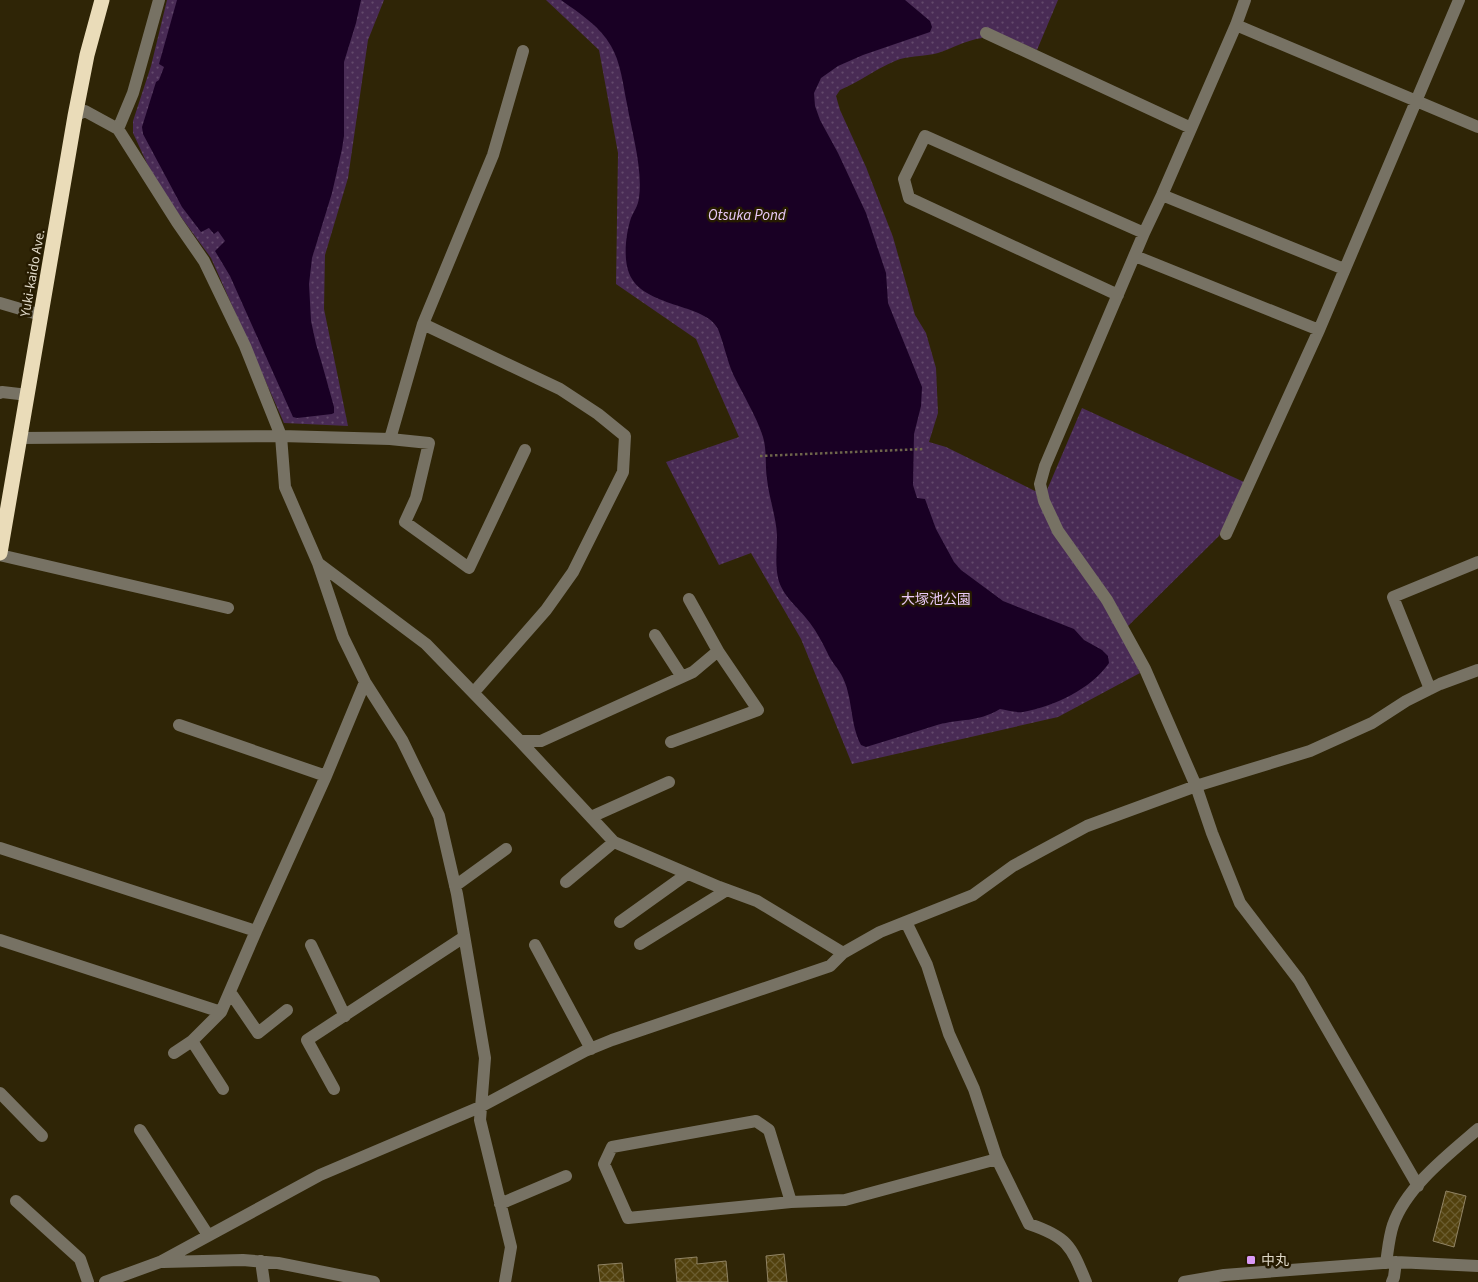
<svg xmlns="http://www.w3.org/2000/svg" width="1478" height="1282" viewBox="0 0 1478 1282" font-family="'Source Sans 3','Noto Sans JP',sans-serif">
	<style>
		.park { fill: url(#park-dots) }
		.water { fill: #190024 }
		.building { fill: url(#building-cross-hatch); stroke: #918464 }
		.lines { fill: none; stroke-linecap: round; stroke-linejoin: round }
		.path { stroke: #6e654b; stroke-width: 2.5; stroke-dasharray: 2.5 2.5; stroke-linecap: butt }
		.minor { stroke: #777264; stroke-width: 12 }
		.highway { stroke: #eadcb9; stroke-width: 15 }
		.poi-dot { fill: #da9af6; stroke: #261b00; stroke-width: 2 }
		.labels { text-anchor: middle; stroke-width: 5; stroke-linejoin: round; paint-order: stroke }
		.street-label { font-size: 14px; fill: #dfd8c7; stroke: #261b00 }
		.park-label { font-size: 14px; fill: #eacaf8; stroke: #261b00 }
		.poi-label { font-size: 14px; fill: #dfd8c7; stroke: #261b00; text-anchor: start }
		.water-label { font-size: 15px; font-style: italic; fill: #eacaf8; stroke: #261b00 }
	</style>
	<defs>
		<pattern id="park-dots" width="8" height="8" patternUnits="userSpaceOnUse" patternTransform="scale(1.25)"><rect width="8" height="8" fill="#492b55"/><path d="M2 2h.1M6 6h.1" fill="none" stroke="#63496c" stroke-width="1.8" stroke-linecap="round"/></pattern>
		<pattern id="building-cross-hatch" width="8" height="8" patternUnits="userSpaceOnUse" patternTransform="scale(1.25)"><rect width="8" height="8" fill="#52410d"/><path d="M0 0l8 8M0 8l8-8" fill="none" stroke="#6a5c2f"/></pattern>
	</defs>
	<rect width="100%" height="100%" fill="#2f2506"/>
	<path class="park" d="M 167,0 L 384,0 L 368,40 L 348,178 L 325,255 L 324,309 L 348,426 L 284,423 L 211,258 L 156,183 L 133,133 L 133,121 L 151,66 Z
		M 546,0 L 1058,0 L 1037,50 L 987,28 L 982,38 C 963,41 954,48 938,53 C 924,57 909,55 895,61 C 876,69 859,82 840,90 L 836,96 L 840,110 L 866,167 L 893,237 L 915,315 L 926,333 L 936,368 L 938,413 L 929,442 L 946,447 L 1035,491 L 1047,490 L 1082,408 L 1244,482 L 1219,536 L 1122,632 L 1140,673 L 1058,717 L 852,764 L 801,639 L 751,553 L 719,565 L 666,462 L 739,437 L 696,339 L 616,284 L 618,153 L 599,50 Z"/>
	<path class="water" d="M 177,0 L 361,0 L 356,23 L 344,62 L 344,136 L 342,149 L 332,193 L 312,258 L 309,284 L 311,321 L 316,344 L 322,364 L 334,407 L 334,413 L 332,414 L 297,418 L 293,417 L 230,276 L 215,251 L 225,241 L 218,231 L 214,234 L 209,228 L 201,232 L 182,207 L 143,134 L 142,127 L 156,82 L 159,80 L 164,67 L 159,64 Z
		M 561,0 L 905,0 L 930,21 L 932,27 L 930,32 L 863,55 L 838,66 L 821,78 L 814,93 L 815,106 L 820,120 L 838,153 L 866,213 L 886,273 L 888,303 L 922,387 L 921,406 L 914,434 L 913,485 L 917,498 L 925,499 L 936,529 L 954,562 L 961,570 L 1003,601 L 1074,629 L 1084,640 L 1102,650 L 1108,656 L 1109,663 C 1091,689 1055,706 1023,712 C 1017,713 1007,710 1000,709 C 976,723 962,718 937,725 C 914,732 890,740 866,747 L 861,745 C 850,724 853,699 843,678 C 839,669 831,662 827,652 C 822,642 817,632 810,623 C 799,608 782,596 778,578 C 775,564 777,549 777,535 C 776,516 769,498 767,479 C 765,466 767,450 763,437 C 756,415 743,395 733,374 C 727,360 724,344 718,329 C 706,303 642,308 629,273 C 623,258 626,233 631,218 C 634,211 638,206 639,198 C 643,169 632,133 627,104 C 623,85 621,63 611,46 C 600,26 579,13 561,0 Z"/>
	<path class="building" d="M 1446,1191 L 1466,1196 L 1454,1247 L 1433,1241 Z
		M 784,1254 L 787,1282 L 768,1282 L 766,1256 Z
		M 697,1257 L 697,1264 L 726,1261 L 728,1282 L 677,1282 L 675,1259 Z
		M 622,1263 L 624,1282 L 600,1282 L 598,1265 Z"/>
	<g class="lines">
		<path class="path" d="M 760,456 L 923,449"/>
		<path class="minor" d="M 1245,0 L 1236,25 L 1162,195 L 1144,233 L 1045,466 L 1040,484 L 1044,501 L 1058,531 L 1107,600 L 1145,669 L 1196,786 L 1212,833 L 1240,903 L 1299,980 L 1418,1186
			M 1236,25 L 1478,127
			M 986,33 L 1191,128
			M 75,116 L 85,111 L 118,129 L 177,222 L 204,261 L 245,346 L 281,436 L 285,487 L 318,563 L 343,637 L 365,682 L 402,740 L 439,816 L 457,894 L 485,1058 L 480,1120 L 511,1247 L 505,1282
			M 118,129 L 133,93 L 159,0
			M 1162,195 L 1344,269
			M 1135,256 L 1319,330
			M 1118,295 L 909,198 L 904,179 L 925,136 L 1144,233
			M 0,303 L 41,315
			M 423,324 L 560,389 L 598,414 L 625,436 L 623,472 L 573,572 L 546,610 L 474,692
			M 0,393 L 2,392 L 28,395
			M 20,438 L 281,436 L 390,439 L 423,324 L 493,155 L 523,51
			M 390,439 L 429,443 L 416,498 L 405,522 L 469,568 L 525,450
			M 1226,534 L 1319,330 L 1459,0
			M 0,555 L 228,608
			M 318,563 L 426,644 L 520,741 L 614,842 L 719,887 L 757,901 L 843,953
			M 689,599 L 718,651
			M 655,635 L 682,677
			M 1430,689 L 1393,597 L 1478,562
			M 179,725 L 326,776
			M 520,741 L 541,741 L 682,677 L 693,672 L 718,651 L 758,710 L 671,742
			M 591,817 L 669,782
			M 0,848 L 256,931 L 326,776 L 365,682
			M 566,882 L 614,842
			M 455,886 L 506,849
			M 620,922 L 687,874
			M 906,922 L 927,965 L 949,1034 L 974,1089 L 997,1159 L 1029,1224 C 1068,1237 1071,1246 1086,1282
			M 0,940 L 221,1012 L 256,931
			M 640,944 L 727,890
			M 311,945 L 345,1016
			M 535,945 L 591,1049
			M 230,992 L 258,1033 L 287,1010
			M 221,1012 L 192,1041 L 223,1089
			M 174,1053 L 192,1041
			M 334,1089 L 307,1040 L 464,937
			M 0,1093 L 42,1136
			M 140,1130 L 208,1235
			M 16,1201 L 80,1259 L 88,1282
			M 791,1202 L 769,1130 L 756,1121 L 612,1147 L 604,1164 L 628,1218 L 791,1202 L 845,1200 L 997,1159
			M 500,1204 L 566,1176
			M 261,1261 L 264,1282
			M 163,1262 L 243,1260 L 278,1263 L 374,1282
			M 1386,1263 C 1388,1250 1389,1237 1393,1225 C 1406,1187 1449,1154 1478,1129
			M 105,1282 L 160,1262 L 320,1175 L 480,1107 L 585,1051 L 612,1040 L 830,966 L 843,953 L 880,932 L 973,895 L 1013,866 L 1087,826 L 1196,786 L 1310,751 L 1372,723 L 1406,701 L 1440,684 L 1478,670
			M 1184,1282 L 1224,1275 L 1396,1262 L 1478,1266
			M 1392,1282 L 1394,1277 L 1396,1262"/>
		<path class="highway" d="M 0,553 L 75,116 L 87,55 L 102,0"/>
	</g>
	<rect class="poi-dot" x="1246" y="1255" width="10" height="10" rx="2.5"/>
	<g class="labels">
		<g class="street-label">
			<text transform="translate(32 273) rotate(-80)" y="5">Yuki-kaido Ave.</text>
		</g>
		<g class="park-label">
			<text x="936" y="604">大塚池公園</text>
		</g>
		<g class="poi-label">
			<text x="1261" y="1265">中丸</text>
		</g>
		<g class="water-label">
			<text x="747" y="220">Otsuka Pond</text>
		</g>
	</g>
</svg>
